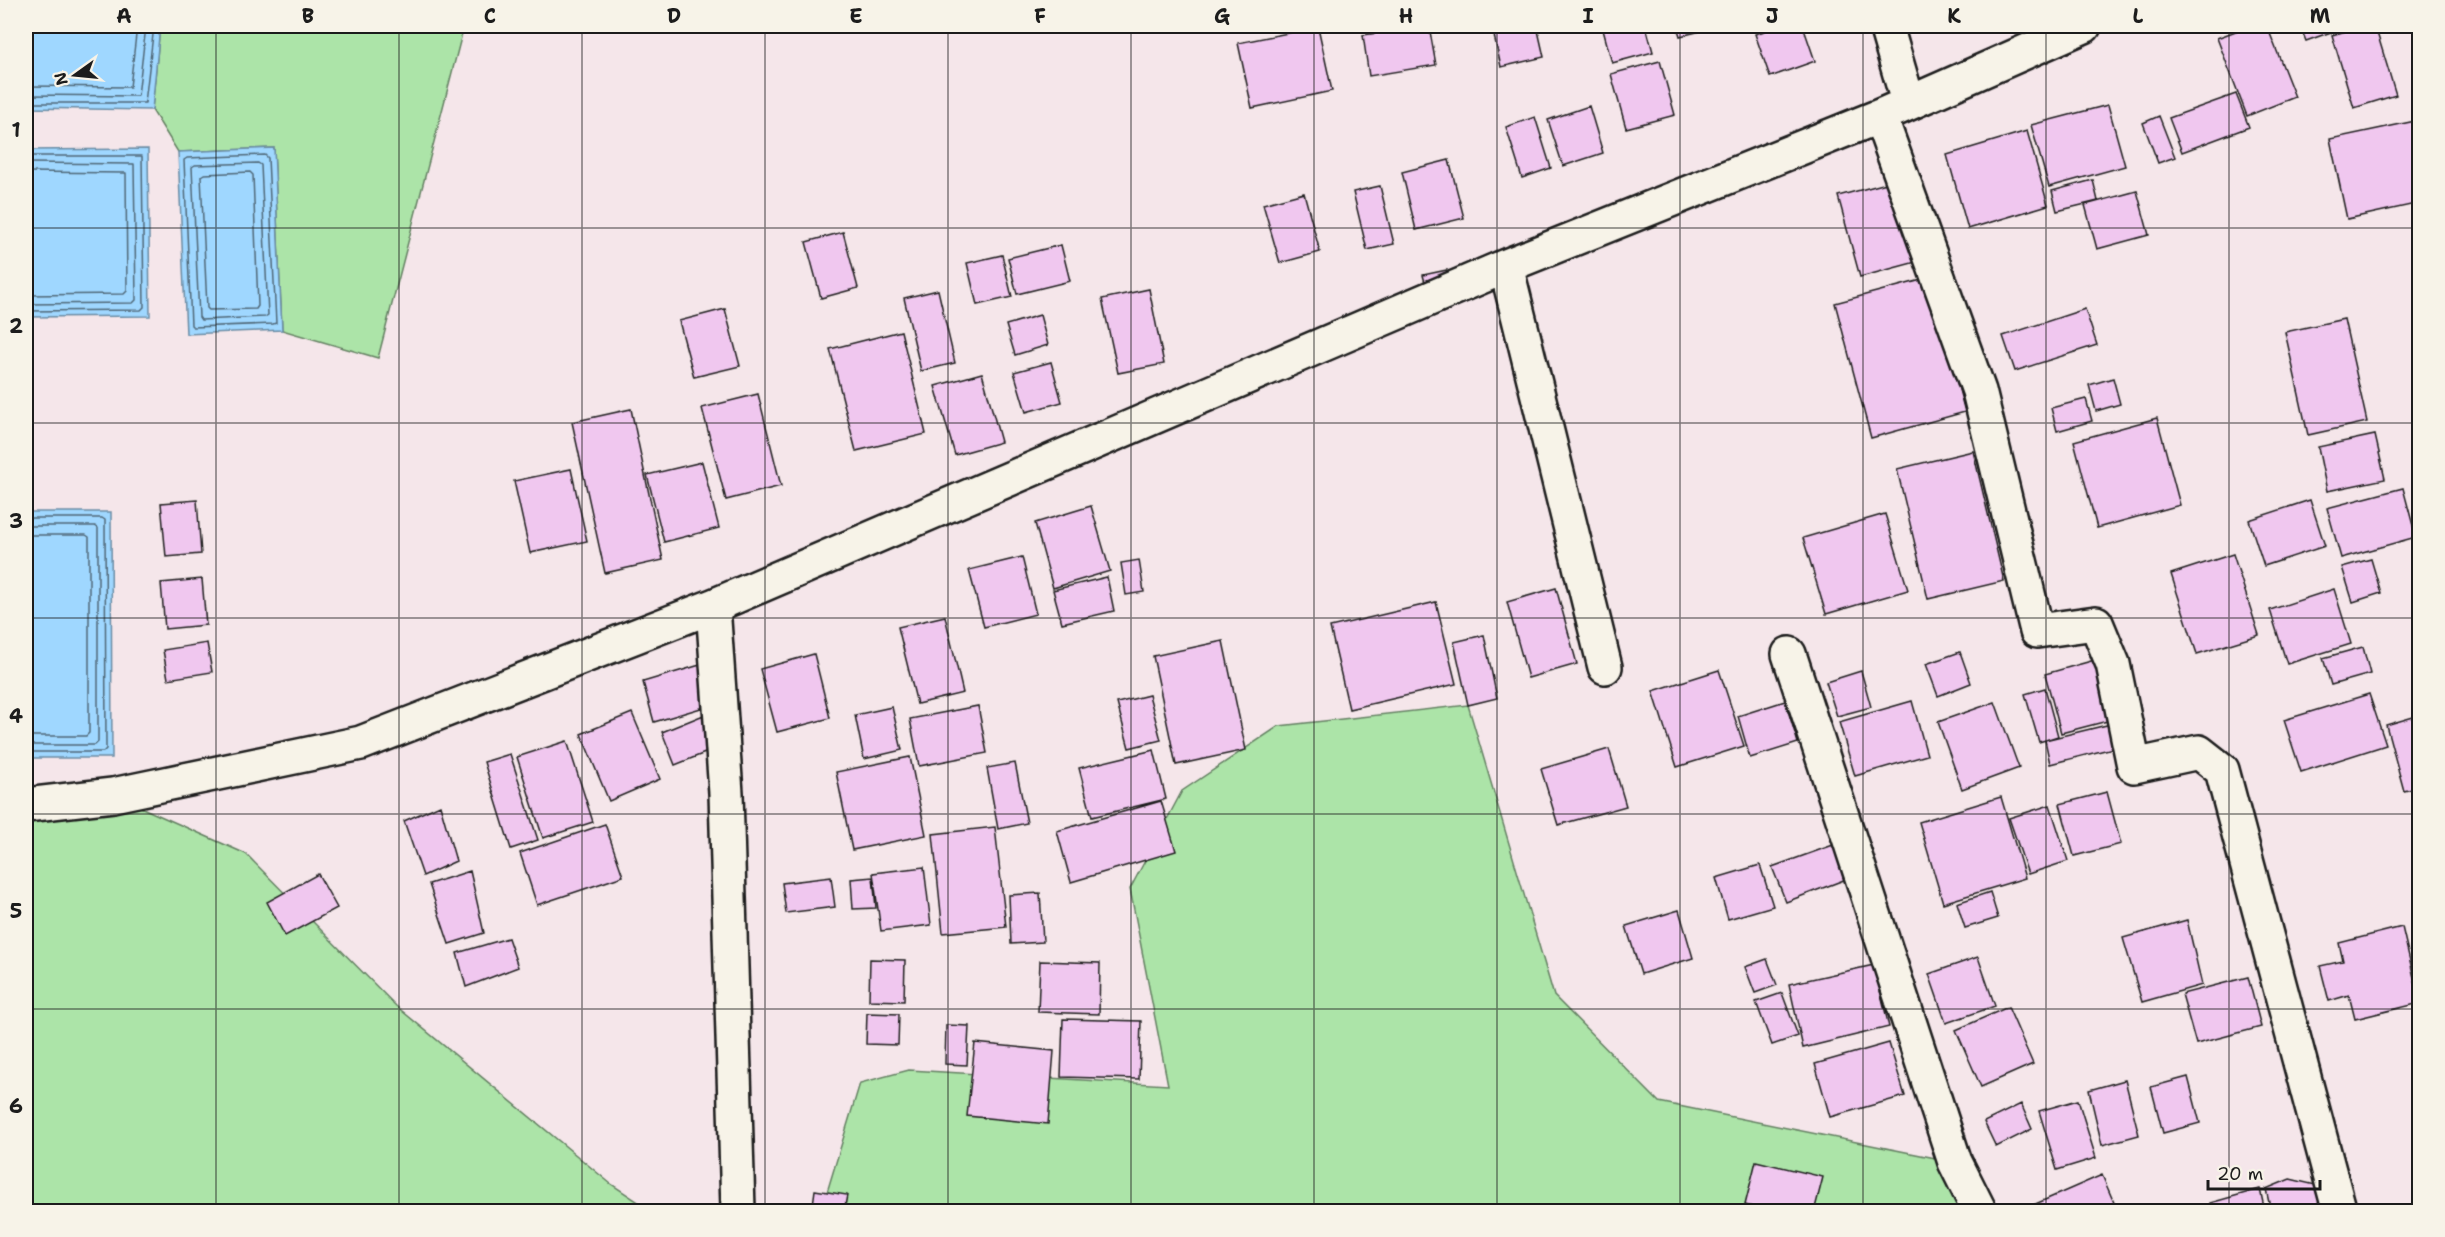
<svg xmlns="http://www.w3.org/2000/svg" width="2445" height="1237" viewBox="0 0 2445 1237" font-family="'Shantell Sans',sans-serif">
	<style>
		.green { fill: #ace4a8; stroke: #648062; stroke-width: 1.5 }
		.water { fill: #9fd7ff; stroke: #6b8ca4; stroke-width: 1.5 }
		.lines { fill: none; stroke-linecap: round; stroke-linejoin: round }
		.shore { stroke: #506777; stroke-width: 1.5 }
		.building { fill: #f0c7ef; stroke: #1c1c1c; stroke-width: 1.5 }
		.minor-casing { stroke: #1c1c1c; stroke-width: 38 }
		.minor { stroke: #f7f3e8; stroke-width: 33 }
		.grid { fill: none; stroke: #1c1c1c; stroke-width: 1.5; stroke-opacity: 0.55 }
		.neatline { fill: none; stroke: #1c1c1c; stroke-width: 2 }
		.grid-label { font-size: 20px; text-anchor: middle; font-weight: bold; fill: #1c1c1c }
	</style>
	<rect width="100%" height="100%" fill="#f5e6ea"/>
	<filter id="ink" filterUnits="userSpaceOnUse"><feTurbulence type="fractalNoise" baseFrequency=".0167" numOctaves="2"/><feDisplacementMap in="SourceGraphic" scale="12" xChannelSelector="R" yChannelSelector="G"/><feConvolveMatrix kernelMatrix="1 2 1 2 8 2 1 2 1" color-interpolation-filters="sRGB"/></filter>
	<g filter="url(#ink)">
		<path class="green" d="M 160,26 L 464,26 L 378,358 L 282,330 L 274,148 L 178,152 L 152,110 Z
			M 1468,705 L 1554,996 L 1659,1102 L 1955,1162 L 1980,1212 L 821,1212 L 860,1083 L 909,1070 L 1168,1085 L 1130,889 L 1182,791 L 1279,726 Z
			M 113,795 L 246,854 L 396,1006 L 611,1184 L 652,1211 L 26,1211 L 26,805 Z"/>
		<path class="water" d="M 26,26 L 160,26 L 152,110 L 26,108 Z
			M 274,148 L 282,330 L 186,334 L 178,152 Z
			M 148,149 L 150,316 L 26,317 L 26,150 Z
			M 26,512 L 111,512 L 112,758 L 26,758 Z"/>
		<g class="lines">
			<path class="shore" d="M 26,86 L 130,87 L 137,26
				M 26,95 L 138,96 L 146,26
				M 26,103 L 145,103 L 154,26
				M 265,155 L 268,158 L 276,323 L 273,324 L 193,327 L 191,325 L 184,160 L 187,158 Z
				M 26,156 L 142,156 L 144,307 L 141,310 L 26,311
				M 26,163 L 134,164 L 136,300 L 133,303 L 26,304
				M 258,163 L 261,165 L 268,315 L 265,317 L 201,320 L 199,317 L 192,167 L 195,165 Z
				M 26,172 L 126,173 L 127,291 L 124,294 L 26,295
				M 250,172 L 253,175 L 258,306 L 256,309 L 209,310 L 207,308 L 201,176 L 204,174 Z
				M 26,518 L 102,518 L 105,520 L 106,749 L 103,752 L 26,752
				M 26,526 L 95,526 L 98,528 L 98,742 L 95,745 L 26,745
				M 26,535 L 86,535 L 89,537 L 89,733 L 86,736 L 26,736"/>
		</g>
		<path class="building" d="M 1429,26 L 1436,65 L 1369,76 L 1363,35 Z
			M 1492,26 L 1537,26 L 1544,57 L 1501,67 Z
			M 1602,26 L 1646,26 L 1653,52 L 1612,63 Z
			M 1677,26 L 1722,26 L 1680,36 Z
			M 1780,26 L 1803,26 L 1815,61 L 1770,77 L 1755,34 Z
			M 2249,26 L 2267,26 L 2295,97 L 2247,116 L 2217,38 Z
			M 2300,26 L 2329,26 L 2331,32 L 2306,41 Z
			M 2364,26 L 2375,26 L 2396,95 L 2354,108 L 2332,35 Z
			M 1318,27 L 1332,91 L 1252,108 L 1238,43 Z
			M 1660,61 L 1675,115 L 1626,128 L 1611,74 Z
			M 2236,94 L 2249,127 L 2182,152 L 2169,118 Z
			M 2108,105 L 2125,166 L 2049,187 L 2031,125 Z
			M 1589,106 L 1603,153 L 1563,166 L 1548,120 Z
			M 2159,116 L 2175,157 L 2158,163 L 2143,123 Z
			M 1535,117 L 1551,168 L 1522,178 L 1506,127 Z
			M 2420,120 L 2420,203 L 2347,219 L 2330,139 Z
			M 2027,131 L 2048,205 L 1968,229 L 1947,155 Z
			M 1449,160 L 1464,218 L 1416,230 L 1402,172 Z
			M 2093,180 L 2098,201 L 2057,211 L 2052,191 Z
			M 1894,181 L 1916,262 L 1860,277 L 1838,196 Z
			M 1380,186 L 1394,244 L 1367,250 L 1353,192 Z
			M 2137,191 L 2149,235 L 2097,249 L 2085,205 Z
			M 1304,193 L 1320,252 L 1280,263 L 1263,204 Z
			M 843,232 L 858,288 L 821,298 L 806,242 Z
			M 1061,245 L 1070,281 L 1017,294 L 1008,258 Z
			M 1002,255 L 1012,297 L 977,305 L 967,263 Z
			M 1447,270 L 1455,302 L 1432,308 L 1423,275 Z
			M 1929,278 L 1965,412 L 1871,438 L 1835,303 Z
			M 1149,289 L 1164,364 L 1118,373 L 1102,299 Z
			M 938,290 L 955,363 L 921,371 L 904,298 Z
			M 725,309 L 740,366 L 694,377 L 679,321 Z
			M 2085,309 L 2097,345 L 2015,371 L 2003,336 Z
			M 1040,315 L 1048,345 L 1015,355 L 1006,325 Z
			M 2344,319 L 2367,422 L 2308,435 L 2285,332 Z
			M 901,331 L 926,434 L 856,451 L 830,349 Z
			M 1051,362 L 1062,402 L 1026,412 L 1014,372 Z
			M 982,373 L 1001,442 L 955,455 L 935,386 Z
			M 2113,378 L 2120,404 L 2096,411 L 2089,385 Z
			M 758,394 L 781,486 L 726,500 L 702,408 Z
			M 2086,399 L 2092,421 L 2057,431 L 2051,408 Z
			M 631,409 L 663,560 L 605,573 L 572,422 Z
			M 2157,418 L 2180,505 L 2097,528 L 2074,441 Z
			M 2375,435 L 2385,479 L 2327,491 L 2318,447 Z
			M 1973,451 L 2004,581 L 1928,599 L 1897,469 Z
			M 702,462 L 719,528 L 664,542 L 647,475 Z
			M 571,469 L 587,541 L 530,553 L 514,481 Z
			M 2403,488 L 2416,537 L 2341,558 L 2327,508 Z
			M 197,500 L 201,554 L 166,557 L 161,503 Z
			M 2310,500 L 2325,546 L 2264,566 L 2249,520 Z
			M 1091,506 L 1110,571 L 1053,588 L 1035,523 Z
			M 1885,514 L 1908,590 L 1826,614 L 1803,538 Z
			M 2233,554 L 2259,635 L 2197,654 L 2171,574 Z
			M 1022,557 L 1036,614 L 984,627 L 969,570 Z
			M 2371,559 L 2381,593 L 2353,602 L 2342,567 Z
			M 1139,560 L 1144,592 L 1126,595 L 1121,563 Z
			M 1107,577 L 1114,611 L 1062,623 L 1053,590 Z
			M 202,579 L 206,625 L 165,629 L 161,583 Z
			M 1556,588 L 1577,664 L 1528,678 L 1507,602 Z
			M 2334,589 L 2351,644 L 2287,664 L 2270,610 Z
			M 1436,602 L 1456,684 L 1349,709 L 1330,627 Z
			M 945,616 L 963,693 L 917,704 L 898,627 Z
			M 1484,635 L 1497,698 L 1468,705 L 1454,642 Z
			M 1223,641 L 1246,750 L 1176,765 L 1153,656 Z
			M 207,643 L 212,672 L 168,679 L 163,650 Z
			M 2363,647 L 2370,674 L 2331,685 L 2323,658 Z
			M 1960,652 L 1971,683 L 1938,696 L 1926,664 Z
			M 814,654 L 830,718 L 777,732 L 760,669 Z
			M 2102,658 L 2119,718 L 2061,733 L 2045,674 Z
			M 700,665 L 711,705 L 654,722 L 643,682 Z
			M 1719,670 L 1744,746 L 1677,767 L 1653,691 Z
			M 1861,671 L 1871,707 L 1837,716 L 1826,682 Z
			M 2045,688 L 2058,736 L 2039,742 L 2025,694 Z
			M 2369,694 L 2386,745 L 2301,772 L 2284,720 Z
			M 1149,695 L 1161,740 L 1129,748 L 1117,703 Z
			M 1785,701 L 1798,743 L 1750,758 L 1738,716 Z
			M 1912,701 L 1927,755 L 1855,776 L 1839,722 Z
			M 1995,702 L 2019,768 L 1962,789 L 1938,722 Z
			M 978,706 L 987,753 L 919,766 L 910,719 Z
			M 892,707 L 902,750 L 864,759 L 855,715 Z
			M 632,713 L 660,779 L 609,801 L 581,734 Z
			M 706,714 L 720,747 L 675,765 L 662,732 Z
			M 2420,715 L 2420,787 L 2404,791 L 2386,725 Z
			M 2111,724 L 2117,747 L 2050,764 L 2045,740 Z
			M 567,741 L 593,822 L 543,838 L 517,757 Z
			M 1609,749 L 1626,806 L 1558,825 L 1541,769 Z
			M 1154,750 L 1166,799 L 1092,817 L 1079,768 Z
			M 510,754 L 538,840 L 511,849 L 484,762 Z
			M 910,757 L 926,835 L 852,850 L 836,772 Z
			M 1015,763 L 1027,823 L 998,829 L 987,768 Z
			M 2107,792 L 2121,844 L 2074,856 L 2060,804 Z
			M 2001,797 L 2025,878 L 1943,903 L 1919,822 Z
			M 1161,801 L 1176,851 L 1071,882 L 1057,831 Z
			M 440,805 L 456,861 L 423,876 L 404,821 Z
			M 2050,805 L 2068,861 L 2028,874 L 2009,818 Z
			M 605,824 L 623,876 L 537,905 L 520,853 Z
			M 995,827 L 1006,927 L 943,933 L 933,834 Z
			M 1836,844 L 1849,878 L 1786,902 L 1772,867 Z
			M 1760,865 L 1773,906 L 1728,919 L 1716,878 Z
			M 924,867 L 931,925 L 881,931 L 873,873 Z
			M 470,871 L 484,933 L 449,944 L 429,884 Z
			M 318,874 L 337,908 L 285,936 L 267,902 Z
			M 831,877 L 835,907 L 786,913 L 782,883 Z
			M 873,877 L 876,908 L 853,909 L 851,879 Z
			M 1990,892 L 1998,918 L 1965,928 L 1957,903 Z
			M 1040,893 L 1043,942 L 1011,944 L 1009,895 Z
			M 1679,910 L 1693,958 L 1641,974 L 1626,926 Z
			M 2187,920 L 2202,985 L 2142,1002 L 2123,938 Z
			M 2402,927 L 2420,1003 L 2355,1019 L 2349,995 L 2329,1001 L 2320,966 L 2343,961 L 2339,943 Z
			M 508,938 L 518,967 L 466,987 L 457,953 Z
			M 1978,957 L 1995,1006 L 1946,1023 L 1929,974 Z
			M 870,959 L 905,960 L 904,1001 L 869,1000 Z
			M 1767,959 L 1777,985 L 1755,993 L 1745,967 Z
			M 1040,961 L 1100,963 L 1099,1014 L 1038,1012 Z
			M 1874,965 L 1889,1027 L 1803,1048 L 1789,984 Z
			M 2248,977 L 2261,1027 L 2196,1044 L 2182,994 Z
			M 1782,993 L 1798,1036 L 1772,1045 L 1756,1002 Z
			M 2008,1007 L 2033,1064 L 1981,1087 L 1956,1030 Z
			M 867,1013 L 899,1014 L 898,1045 L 866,1044 Z
			M 1063,1019 L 1141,1021 L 1139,1079 L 1061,1077 Z
			M 946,1025 L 969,1026 L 967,1065 L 945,1064 Z
			M 975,1043 L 1054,1051 L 1048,1124 L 967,1116 Z
			M 1889,1043 L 1905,1096 L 1830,1117 L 1815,1064 Z
			M 2188,1077 L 2200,1123 L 2163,1133 L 2151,1087 Z
			M 2125,1080 L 2139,1135 L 2102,1145 L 2089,1090 Z
			M 2078,1100 L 2096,1158 L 2057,1170 L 2039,1111 Z
			M 2021,1104 L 2032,1129 L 1996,1147 L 1984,1122 Z
			M 1756,1161 L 1823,1177 L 1814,1212 L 1775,1212 L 1745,1205 Z
			M 2102,1175 L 2118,1212 L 2033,1212 L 2031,1206 Z
			M 2290,1179 L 2320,1186 L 2324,1203 L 2302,1211 L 2271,1212 L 2266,1189 Z
			M 2260,1189 L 2265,1212 L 2212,1212 L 2210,1203 Z
			M 815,1190 L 847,1195 L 844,1212 L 812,1212 Z"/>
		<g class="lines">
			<g class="minor-casing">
				<path id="minor" d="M 1886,26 L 1908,102
					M 1880,116 L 1979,391 L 2037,631 L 2096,623 L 2113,664 L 2134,766 L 2199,752 L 2222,770 L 2340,1212
					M 1506,266 L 1605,667
					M 713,606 L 726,793 L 738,1210
					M 1789,654 L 1955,1162 L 1980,1212
					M 26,805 L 113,795 L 361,743 L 713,606 L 1506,266 L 1880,116 L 2084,26"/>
			</g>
			<use href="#minor" class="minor"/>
		</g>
	</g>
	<path class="grid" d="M 216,26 L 216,1212M 399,26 L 399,1212M 582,26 L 582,1212M 765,26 L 765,1212M 948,26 L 948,1212M 1131,26 L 1131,1212M 1314,26 L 1314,1212M 1497,26 L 1497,1212M 1680,26 L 1680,1212M 1863,26 L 1863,1212M 2046,26 L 2046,1212M 2229,26 L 2229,1212M 26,228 L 2420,228M 26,423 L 2420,423M 26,618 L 2420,618M 26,814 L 2420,814M 26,1009 L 2420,1009"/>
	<rect width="2445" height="1237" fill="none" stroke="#f7f3e8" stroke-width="66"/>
	<g transform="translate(75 75) rotate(255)" stroke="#f7f3e8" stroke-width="4.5" paint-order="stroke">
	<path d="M0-4.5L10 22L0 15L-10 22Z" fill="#1c1c1c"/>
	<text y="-9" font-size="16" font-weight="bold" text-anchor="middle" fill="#1c1c1c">N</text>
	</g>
	<path d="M2208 1180v9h112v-9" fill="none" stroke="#1c1c1c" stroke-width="3"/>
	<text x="2217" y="1180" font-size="18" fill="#1c1c1c" stroke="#f7f3e8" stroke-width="4.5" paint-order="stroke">20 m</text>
	<rect x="33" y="33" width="2379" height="1171" class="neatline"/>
	<g class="grid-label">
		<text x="124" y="23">A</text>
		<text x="308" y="23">B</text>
		<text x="490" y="23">C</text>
		<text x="674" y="23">D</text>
		<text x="856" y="23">E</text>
		<text x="1040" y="23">F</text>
		<text x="1222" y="23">G</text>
		<text x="1406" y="23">H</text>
		<text x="1588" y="23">I</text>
		<text x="1772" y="23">J</text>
		<text x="1954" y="23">K</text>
		<text x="2138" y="23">L</text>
		<text x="2320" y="23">M</text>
		<text x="16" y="137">1</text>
		<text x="16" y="333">2</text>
		<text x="16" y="528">3</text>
		<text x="16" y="723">4</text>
		<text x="16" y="918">5</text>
		<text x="16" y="1113">6</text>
	</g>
</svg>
